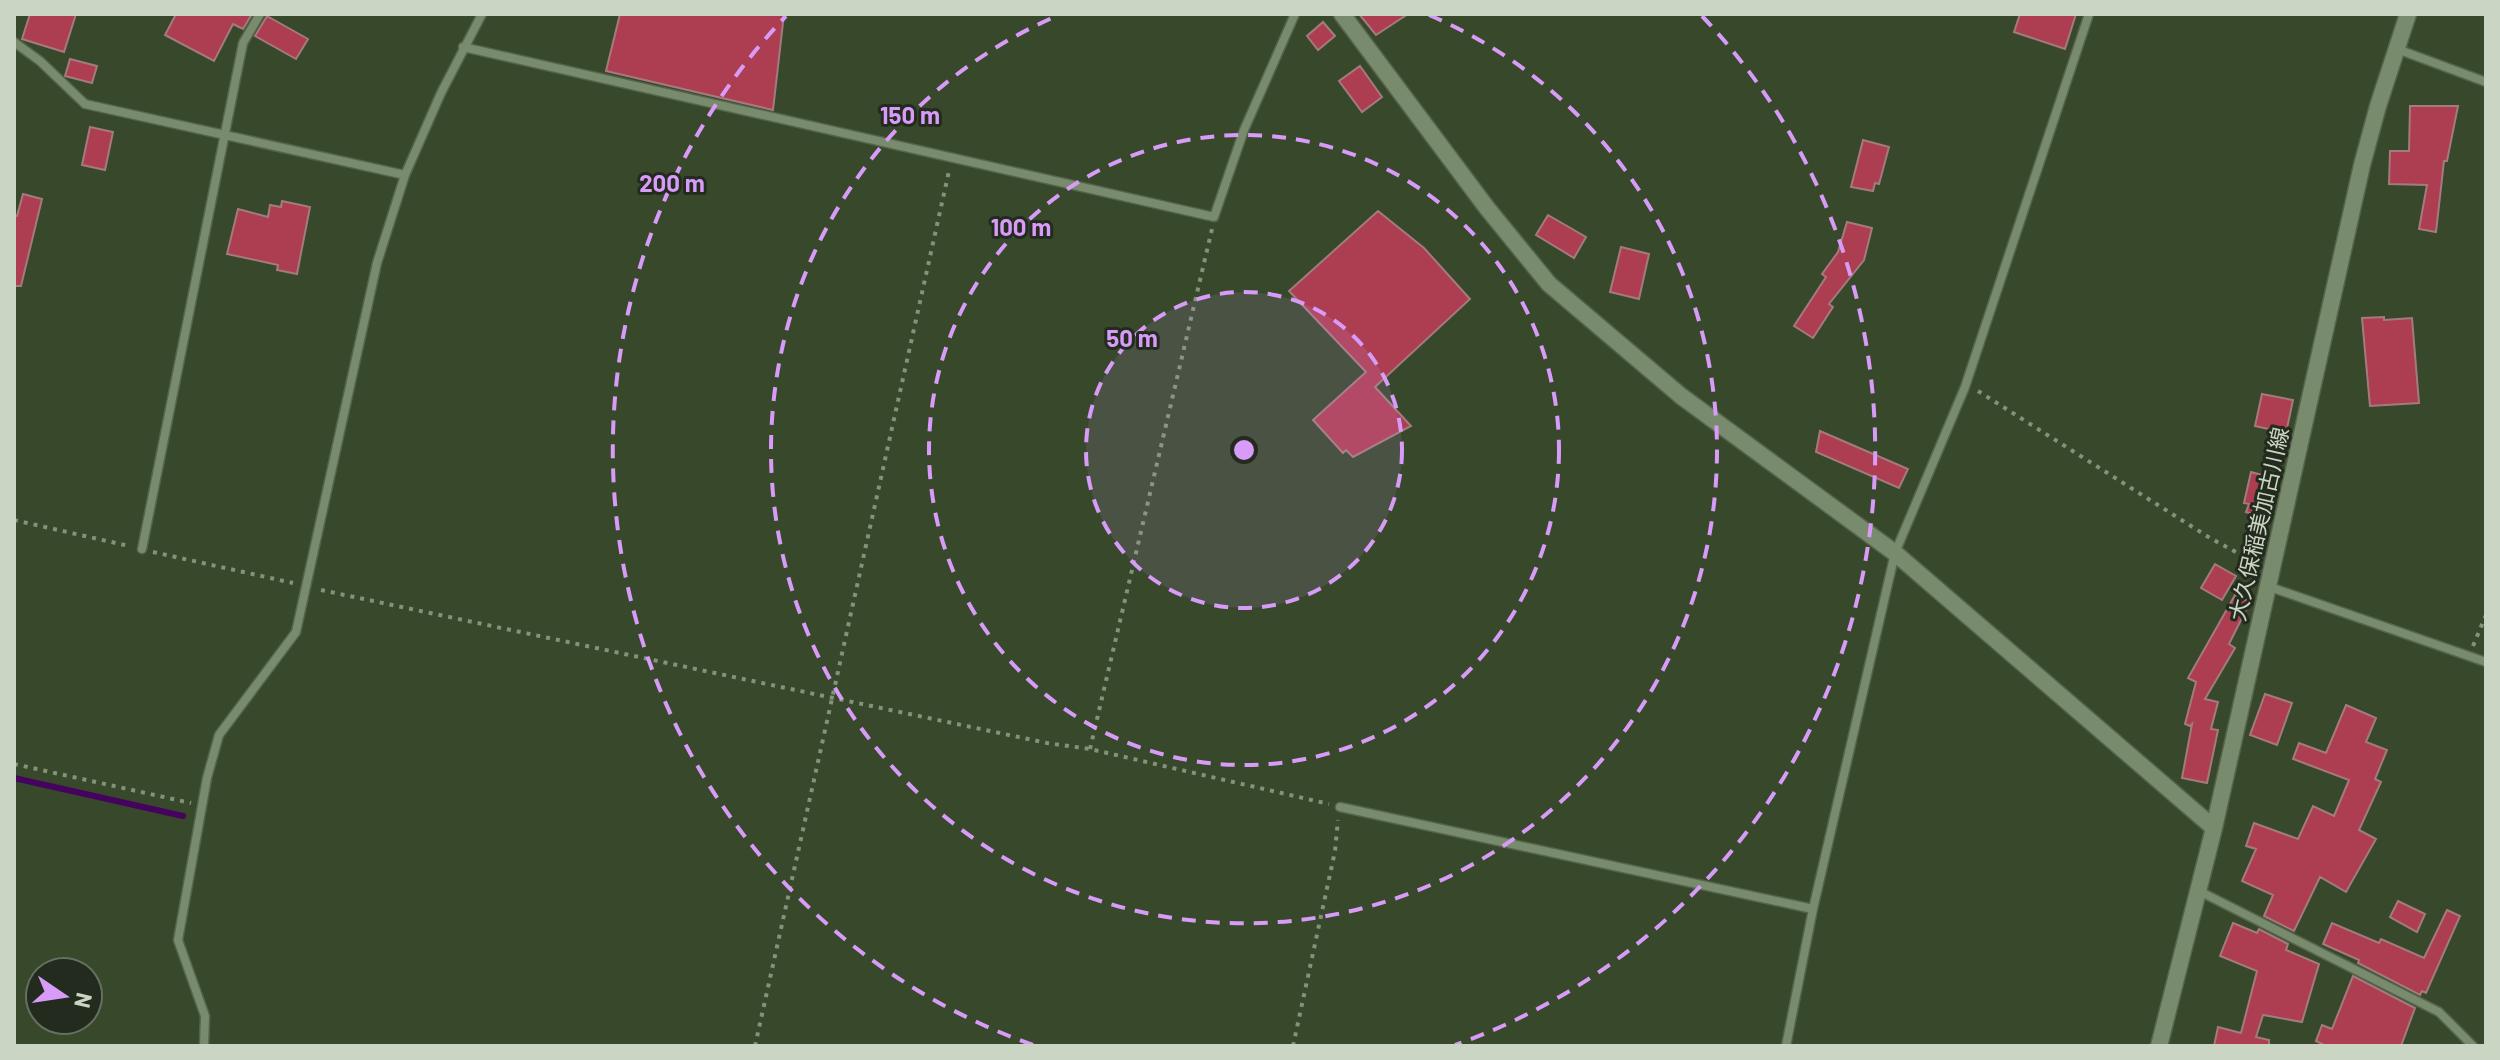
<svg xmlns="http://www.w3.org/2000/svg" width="2500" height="1060" viewBox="0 0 2500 1060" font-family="Barlow,'Noto Sans JP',sans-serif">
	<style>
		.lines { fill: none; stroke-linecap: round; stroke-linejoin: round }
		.stream { stroke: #45025e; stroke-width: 6 }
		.building { fill: #ad3e51; stroke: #a37b7e; stroke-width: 2 }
		.street-casing { stroke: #55634c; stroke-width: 11 }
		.secondary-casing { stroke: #55634c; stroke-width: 19 }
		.path { stroke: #84927b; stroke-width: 4; stroke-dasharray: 4 6; stroke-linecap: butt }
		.street { stroke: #788b6c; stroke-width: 8 }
		.secondary { stroke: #788b6c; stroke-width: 16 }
		.ring { fill: none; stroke: #d89bf8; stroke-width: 4; stroke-dasharray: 14 10 }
		.labels { text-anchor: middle; stroke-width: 6; stroke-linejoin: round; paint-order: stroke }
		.street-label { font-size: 22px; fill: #cbd5c4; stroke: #232b1e }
		.centre { fill: #d89bf8; stroke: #232b1e; stroke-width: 4 }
		.ring-label { font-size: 24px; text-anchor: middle; font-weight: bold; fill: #d89bf8; stroke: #232b1e; stroke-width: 6; stroke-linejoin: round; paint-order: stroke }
	</style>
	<rect width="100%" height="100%" fill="#37482b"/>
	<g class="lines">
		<path class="stream" d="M 14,778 L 183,816"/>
	</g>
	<path class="building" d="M 30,14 L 76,14 L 64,52 L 22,39 Z
		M 176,14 L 252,14 L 243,29 L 233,24 L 214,61 L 165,35 Z
		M 620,14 L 784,14 L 773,110 L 606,71 Z
		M 1359,14 L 1408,14 L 1376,35 Z
		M 2020,14 L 2076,14 L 2065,49 L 2014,32 Z
		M 267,16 L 308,39 L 296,59 L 255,36 Z
		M 1323,22 L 1335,36 L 1318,50 L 1307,36 Z
		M 70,59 L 97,66 L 92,83 L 65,76 Z
		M 1360,66 L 1382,97 L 1362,112 L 1339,81 Z
		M 2410,106 L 2458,106 L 2447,161 L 2444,161 L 2436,232 L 2419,229 L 2427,185 L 2389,184 L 2390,151 L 2409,151 Z
		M 90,127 L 113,132 L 105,170 L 82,165 Z
		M 1863,140 L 1889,147 L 1879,184 L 1875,183 L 1873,191 L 1851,187 Z
		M 23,194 L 42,199 L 21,286 L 14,286 L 14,215 L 17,216 Z
		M 282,201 L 310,207 L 297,274 L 277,270 L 278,265 L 227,254 L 238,209 L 268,217 L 270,205 L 281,207 Z
		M 1378,211 L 1424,248 L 1470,299 L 1375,387 L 1411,426 L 1353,457 L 1346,450 L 1343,453 L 1313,420 L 1366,372 L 1289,291 Z
		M 1548,215 L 1586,237 L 1574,258 L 1536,235 Z
		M 1847,222 L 1872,228 L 1864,260 L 1829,304 L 1833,307 L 1813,338 L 1794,326 L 1826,277 L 1822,274 L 1838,252 Z
		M 1621,247 L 1649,254 L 1639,299 L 1610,292 Z
		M 2384,317 L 2384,320 L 2412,318 L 2419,403 L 2370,406 L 2362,318 Z
		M 2262,394 L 2293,400 L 2286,433 L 2255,426 Z
		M 1820,431 L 1908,469 L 1899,488 L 1816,452 Z
		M 2251,472 L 2273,478 L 2263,517 L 2246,512 L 2249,504 L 2244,503 Z
		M 2215,564 L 2236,576 L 2222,600 L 2201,588 Z
		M 2235,595 L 2250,602 L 2229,644 L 2235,648 L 2205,699 L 2218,702 L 2211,729 L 2218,730 L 2207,783 L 2182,778 L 2192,724 L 2190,726 L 2185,724 L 2196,682 L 2188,678 Z
		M 2265,694 L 2292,703 L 2277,745 L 2250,735 Z
		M 2346,705 L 2376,718 L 2366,742 L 2387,750 L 2375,779 L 2381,782 L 2359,830 L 2376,839 L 2346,892 L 2320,877 L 2294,931 L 2264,916 L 2273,895 L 2242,881 L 2256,849 L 2246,846 L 2254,823 L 2298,839 L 2313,806 L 2334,816 L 2349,780 L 2293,759 L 2299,743 L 2326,753 Z
		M 2398,901 L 2425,914 L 2417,932 L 2390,917 Z
		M 2447,910 L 2460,916 L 2426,993 L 2422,991 L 2420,995 L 2358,963 L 2359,960 L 2323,944 L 2332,923 L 2379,943 L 2381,939 L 2424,958 Z
		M 2233,923 L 2257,933 L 2259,929 L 2288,944 L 2286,950 L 2319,964 L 2302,1022 L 2263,1015 L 2256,1037 L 2269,1040 L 2269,1046 L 2214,1046 L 2218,1027 L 2241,1033 L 2257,971 L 2220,956 Z
		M 2353,976 L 2415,1008 L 2401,1046 L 2326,1046 L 2316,1041 L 2322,1025 L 2332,1029 Z"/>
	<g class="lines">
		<g class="street-casing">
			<path id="street" d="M 14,42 L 40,61 L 85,104 L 405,175
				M 463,47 L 1214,217 L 1244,130 L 1295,14
				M 2397,49 L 2486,82
				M 142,549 L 243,43 L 260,14
				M 2267,586 L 2486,662
				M 1340,807 L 1813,909
				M 2199,891 L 2439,1012 L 2473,1046
				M 204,1046 L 205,1016 L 178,940 L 207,778 L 219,735 L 296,632 L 377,263 L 405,175 L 441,93 L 482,14
				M 1786,1046 L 1813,909 L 1895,553 L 1965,387 L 2089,14"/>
		</g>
		<g class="secondary-casing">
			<path id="secondary" d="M 1342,14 L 1487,208 L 1549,284 L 1681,396 L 1895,553 L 2214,828
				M 2159,1046 L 2214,828 L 2362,165 L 2378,106 L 2408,14"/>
		</g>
		<path class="path" d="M 1978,391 L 2210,538 L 2256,563
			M 14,520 L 129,546
			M 153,552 L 293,583
			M 321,590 L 1047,743 L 1090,749 L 1329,804
			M 2473,646 L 2486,615
			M 1090,749 L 1212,229
			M 14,764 L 191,803
			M 14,1046 L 15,1046
			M 755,1046 L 949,171
			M 1293,1046 L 1335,851 L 1338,820"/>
		<use href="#street" class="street"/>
		<use href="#secondary" class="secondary"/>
	</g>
	<circle cx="1244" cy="450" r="158" fill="#d89bf8" fill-opacity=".12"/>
	<g class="ring">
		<circle cx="1244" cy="450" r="158"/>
		<circle cx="1244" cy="450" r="315"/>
		<path d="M1429 15A473 473 0 1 1 1059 15"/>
		<path d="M1033 1045A631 631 0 0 1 786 16M1702 16A631 631 0 0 1 1455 1045"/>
	</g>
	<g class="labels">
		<g class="street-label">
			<text transform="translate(2259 524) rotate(-77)" y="8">大久保稲美加古川線</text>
		</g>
	</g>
	<circle cx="1244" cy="450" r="12" class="centre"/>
	<g class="ring-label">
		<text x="910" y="124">150 m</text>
		<text x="672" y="192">200 m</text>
		<text x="1021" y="236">100 m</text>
		<text x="1132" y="347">50 m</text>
	</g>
	<rect width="2500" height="1060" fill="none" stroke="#cbd5c4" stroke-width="32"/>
	<g transform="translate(64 996) rotate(103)"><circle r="38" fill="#232b1e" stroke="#666f60" stroke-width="2"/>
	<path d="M0-6L14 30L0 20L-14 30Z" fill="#d89bf8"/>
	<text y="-12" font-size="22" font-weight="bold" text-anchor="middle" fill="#cbd5c4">N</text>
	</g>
</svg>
